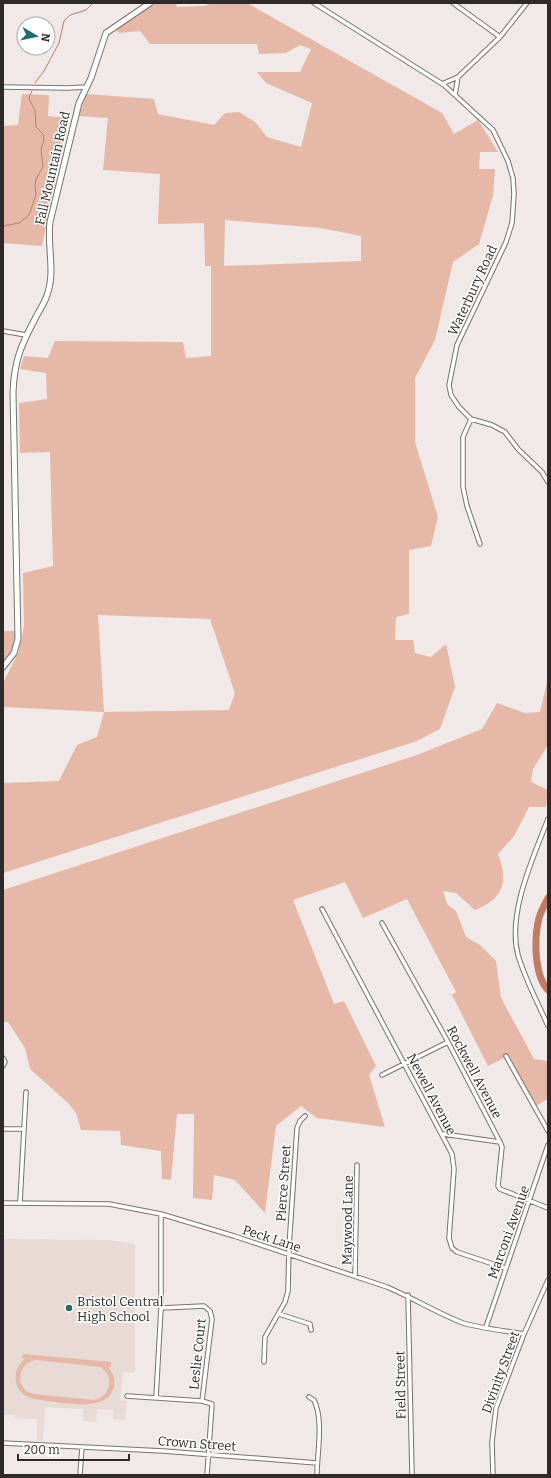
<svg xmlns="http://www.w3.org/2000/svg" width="551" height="1478" viewBox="0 0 551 1478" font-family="Bitter,serif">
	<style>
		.built { fill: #e8dad5 }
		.green { fill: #e6b8a8; fill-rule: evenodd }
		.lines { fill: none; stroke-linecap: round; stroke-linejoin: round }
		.stream { stroke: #c17c65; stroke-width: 1 }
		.river { stroke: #c17c65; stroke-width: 7 }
		.minor-casing { stroke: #787270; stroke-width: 5.5 }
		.secondary-casing { stroke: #787270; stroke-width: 7 }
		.minor { stroke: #fff; stroke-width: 3.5 }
		.secondary { stroke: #fff; stroke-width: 5 }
		.poi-dot { fill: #216c68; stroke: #fff; stroke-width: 1.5 }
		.labels { text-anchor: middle; stroke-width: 3; stroke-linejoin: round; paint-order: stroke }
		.street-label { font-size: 13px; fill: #2d2a29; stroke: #fff }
		.poi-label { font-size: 13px; fill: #2d2a29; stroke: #fff; text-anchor: start }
	</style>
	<rect width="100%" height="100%" fill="#f0e9e7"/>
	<path class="built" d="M 3,1239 L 110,1240 L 135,1244 L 135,1371 L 133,1373 L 123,1372 L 120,1400 L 127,1401 L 125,1420 L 113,1419 L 113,1410 L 97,1409 L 96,1422 L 83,1421 L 83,1409 L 45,1407 L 43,1441 L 37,1441 L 37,1419 L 15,1418 L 15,1415 L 3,1415 Z"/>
	<path class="green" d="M 156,3 L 176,3 L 177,7 L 204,6 L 211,3 L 247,3 L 442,113 L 454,134 L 478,120 L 498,152 L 480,152 L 479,169 L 495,169 L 493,195 L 479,244 L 453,262 L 435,340 L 415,378 L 415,442 L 438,517 L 431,546 L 409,550 L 409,614 L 396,617 L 395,640 L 413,640 L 415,653 L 431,657 L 446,644 L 455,687 L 440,729 L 417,741 L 3,873 L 4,783 L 59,781 L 77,745 L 97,737 L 104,712 L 3,707 L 3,683 L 19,651 L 24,626 L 23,573 L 53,566 L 50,452 L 20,453 L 19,403 L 47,399 L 46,373 L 20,369 L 24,356 L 48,358 L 55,341 L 183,342 L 186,358 L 211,356 L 211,266 L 205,266 L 204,223 L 158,224 L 160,174 L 103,170 L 108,118 L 79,116 L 86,94 L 154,99 L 158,114 L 214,125 L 225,113 L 239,112 L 255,122 L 267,137 L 301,147 L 312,103 L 266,83 L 257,72 L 300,72 L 311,49 L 300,45 L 286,53 L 259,54 L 257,44 L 150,44 L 140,31 L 119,33 L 116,30 ZM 225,220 L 321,228 L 361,236 L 361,261 L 224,266 ZM 98,615 L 210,619 L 235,693 L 229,710 L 104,712 Z
		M 22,94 L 49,95 L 48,116 L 68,118 L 42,246 L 3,243 L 3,126 L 18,125 Z
		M 3,631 L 16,631 L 12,651 L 4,661 Z
		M 548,678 L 548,745 L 533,769 L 531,782 L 548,790 L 546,807 L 529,807 L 514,836 L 498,854 C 509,882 503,899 475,910 L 456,893 L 443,891 L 447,904 L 456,911 L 466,937 L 480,945 L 496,961 L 501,998 L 534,1059 L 548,1061 L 548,1099 L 532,1108 L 504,1058 L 488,1066 L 452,995 L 456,992 L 407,899 L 363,918 L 345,882 L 293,900 L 334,1004 L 344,1001 L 376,1066 L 369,1075 L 385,1127 L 317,1118 L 301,1106 L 276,1126 L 265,1213 L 235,1180 L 214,1175 L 212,1200 L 193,1198 L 194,1114 L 177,1114 L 171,1180 L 162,1179 L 161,1151 L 121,1145 L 120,1131 L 81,1130 L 76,1113 L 68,1103 L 30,1069 L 25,1048 L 8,1022 L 3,1022 L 3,890 L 417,755 L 482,729 L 497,703 L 525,713 L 540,712 Z
		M 23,1354 L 111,1362 L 111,1367 L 108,1367 C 114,1374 116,1382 113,1390 C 104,1414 55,1401 34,1399 C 14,1395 9,1372 25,1359 L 22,1358 ZM 36,1360 L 100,1367 C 115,1376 111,1397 94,1400 L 33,1394 L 26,1391 L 21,1384 C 18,1372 24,1362 36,1360 Z"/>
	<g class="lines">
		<path class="stream" d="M 35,83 L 44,71 L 59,43 L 64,21 L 70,15 L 86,10 L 93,3
			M 3,226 L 19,223 L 29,215 L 36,195 L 35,186 L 36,179 L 43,167 L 41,149 L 44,140 L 43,134 L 36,127 L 35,110 L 30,101 L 29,97 L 32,91"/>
		<path class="river" d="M 548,898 C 545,904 541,911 539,918 C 534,938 534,975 548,990"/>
		<g class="minor-casing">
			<path id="minor" d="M 314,3 L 444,85 L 493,130 L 508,161 L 513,178 L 514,194 L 512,223 L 506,242 L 457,345 L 449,385 L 451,395 L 459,407 L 471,419 L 492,425 L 505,432 L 518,449 L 542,472 L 548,482
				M 453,3 L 500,37
				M 442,84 L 458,77 L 500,37 L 527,3
				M 3,87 L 67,88 L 87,87
				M 455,95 L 458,77
				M 3,331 L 26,335
				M 471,419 L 463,437 L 463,487 L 467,506 L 480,544
				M 548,819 C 533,858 507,914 518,955 C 525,979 538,1003 548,1026
				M 322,909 L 452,1154 L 454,1169 L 449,1238 L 452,1248 L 457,1252 L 505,1268
				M 382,923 L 448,1042 L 500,1142 L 502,1147 L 498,1186 L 500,1189 L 548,1208
				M 506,1056 L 548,1131
				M 3,1058 L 5,1062 L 3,1066
				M 382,1075 L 448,1042
				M 3,1129 L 24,1129
				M 443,1134 L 500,1142
				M 20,1202 L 26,1092
				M 3,1203 L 109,1204 L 161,1214 L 234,1236 L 387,1287 C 413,1298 437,1313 463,1323 C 479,1328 507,1331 524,1334
				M 355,1276 L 357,1165
				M 408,1295 L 412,1475
				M 161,1308 L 204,1306 L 210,1311 L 212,1319 L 202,1401
				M 279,1314 L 310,1324 L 311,1330
				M 486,1327 L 548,1145
				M 264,1362 L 265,1337 L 285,1302 L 288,1291 L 289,1247 L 297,1128 L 300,1121 L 305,1116
				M 127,1396 L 202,1401 L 212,1404 L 207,1475
				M 309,1397 L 314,1400 C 324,1421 317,1452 317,1475
				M 156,1398 L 161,1308 L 161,1214
				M 3,1443 L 163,1451 L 317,1463
				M 80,1475 L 82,1447
				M 493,1475 L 492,1442 L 496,1408 L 524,1334 L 548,1280"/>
		</g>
		<g class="secondary-casing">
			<path id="secondary" d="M 3,667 L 14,653 L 18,639 L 13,393 C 14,361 21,345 36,317 C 40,309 46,301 48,292 C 55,270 47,245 50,222 L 79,103 L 91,78 L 106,33 L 150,3"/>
		</g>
		<use href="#minor" class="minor"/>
		<use href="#secondary" class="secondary"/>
	</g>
	<circle class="poi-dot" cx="69" cy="1308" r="4"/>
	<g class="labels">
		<g class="street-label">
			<text transform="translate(52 168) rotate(-77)" y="5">Fall Mountain Road</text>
			<text transform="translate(472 290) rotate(-65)" y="5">Waterbury Road</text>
			<text transform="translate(475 1072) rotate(62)" y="5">Rockwell Avenue</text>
			<text transform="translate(432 1094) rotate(62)" y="5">Newell Avenue</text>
			<text transform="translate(283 1183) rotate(-86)" y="5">Pierce Street</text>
			<text transform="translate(347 1220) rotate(-89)" y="5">Maywood Lane</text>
			<text transform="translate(508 1232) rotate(-70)" y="5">Marconi Avenue</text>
			<text transform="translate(272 1238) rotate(18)" y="5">Peck Lane</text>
			<text transform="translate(197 1354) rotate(-84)" y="5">Leslie Court</text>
			<text transform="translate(500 1372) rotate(-70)" y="5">Divinity Street</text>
			<text transform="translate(400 1385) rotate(-91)" y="5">Field Street</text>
			<text transform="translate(197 1443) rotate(4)" y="5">Crown Street</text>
		</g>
		<g class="poi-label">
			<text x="77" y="1306">Bristol Central<tspan x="77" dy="15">High School</tspan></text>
		</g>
	</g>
	<rect width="551" height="1478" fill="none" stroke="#2d2a29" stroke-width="8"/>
	<g transform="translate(36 36) rotate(99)"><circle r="19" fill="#ffffff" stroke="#abaaa9"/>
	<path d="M0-3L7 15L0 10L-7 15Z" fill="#216c68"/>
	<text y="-6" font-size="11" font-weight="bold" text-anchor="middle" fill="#2d2a29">N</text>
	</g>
	<path d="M18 1454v6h111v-6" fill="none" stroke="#2d2a29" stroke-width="2"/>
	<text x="24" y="1454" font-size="12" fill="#2d2a29" stroke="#ffffff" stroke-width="3" paint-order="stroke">200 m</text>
</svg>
